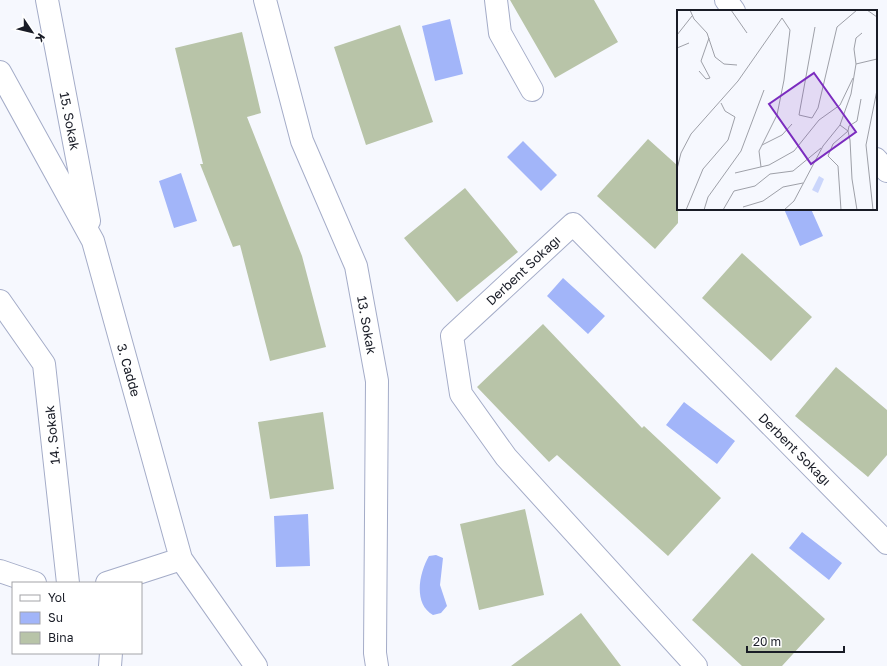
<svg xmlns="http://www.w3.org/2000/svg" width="887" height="666" viewBox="0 0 887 666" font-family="'Golos Text',sans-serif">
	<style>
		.water { fill: #a2b5f9 }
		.building { fill: #b8c4a8 }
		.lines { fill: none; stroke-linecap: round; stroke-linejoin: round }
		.minor-casing { stroke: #a4acc8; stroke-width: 24 }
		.minor { stroke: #fff; stroke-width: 22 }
		.labels { text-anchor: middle; stroke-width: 3; stroke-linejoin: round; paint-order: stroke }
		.street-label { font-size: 13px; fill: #191c26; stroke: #fff }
		.inset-road { fill: none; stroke: #9ea0a8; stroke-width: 1 }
		.view { fill: #7b2cbf; fill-opacity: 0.15; stroke: #7b2cbf; stroke-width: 2 }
		.inset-edge { fill: none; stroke: #191c26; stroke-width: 2 }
	</style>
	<rect width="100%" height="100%" fill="#f6f8fe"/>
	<path class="water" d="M 450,19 L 463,74 L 435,81 L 422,26 Z
		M 523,141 L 557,175 L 541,191 L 507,157 Z
		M 181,173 L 197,221 L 174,228 L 159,181 Z
		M 784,209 L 811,209 L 823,236 L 800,246 Z
		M 563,278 L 605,316 L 588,334 L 547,296 Z
		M 684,402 L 735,441 L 717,464 L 666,425 Z
		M 308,514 L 310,566 L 276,567 L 274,516 Z
		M 802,532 L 842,563 L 829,580 L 789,548 Z
		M 436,555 L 443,558 L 440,585 L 447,606 L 441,613 L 433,615 C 413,604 419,573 429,556 Z"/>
	<path class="building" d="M 510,0 L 594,0 L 618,42 L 555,78 Z
		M 400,25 L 433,122 L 366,145 L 334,47 Z
		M 242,32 L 261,113 L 247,117 L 302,256 L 326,347 L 270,361 L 240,245 L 233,247 L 200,164 L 203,164 L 175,48 Z
		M 648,139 L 678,166 L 678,223 L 655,249 L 597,196 Z
		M 465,188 L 518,252 L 457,302 L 404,238 Z
		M 742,253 L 812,317 L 771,361 L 702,298 Z
		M 543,324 L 642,428 L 644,426 L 721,498 L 668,556 L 557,455 L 549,462 L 477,387 Z
		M 836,367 L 887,410 L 887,455 L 868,477 L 795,416 Z
		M 323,412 L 334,489 L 270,499 L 258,422 Z
		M 525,509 L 544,595 L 479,610 L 460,524 Z
		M 752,553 L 825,619 L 782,666 L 742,666 L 692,620 Z
		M 581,613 L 621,666 L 511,666 L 542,643 Z"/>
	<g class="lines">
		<g class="minor-casing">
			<path id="minor" d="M 47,0 L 89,221
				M 265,0 L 302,141 L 356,266 L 377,381 L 375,653 L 377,666
				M 496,0 L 500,33 L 532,90
				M 726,0 L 734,11
				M 0,72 L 93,241 L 181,559 L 256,666
				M 876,159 L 887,171
				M 0,301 L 44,364 L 68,583
				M 0,571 L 35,583
				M 107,583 L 181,559
				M 110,666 L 111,653
				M 696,666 L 506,457 L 461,394 L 452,336 L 573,224 L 887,543"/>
		</g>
		<use href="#minor" class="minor"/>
	</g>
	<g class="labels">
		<g class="street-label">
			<text transform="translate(70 121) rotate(79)" y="5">15. Sokak</text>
			<text transform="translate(523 270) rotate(-43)" y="5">Derbent Sokağı</text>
			<text transform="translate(367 325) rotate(80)" y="5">13. Sokak</text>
			<text transform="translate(129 370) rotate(74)" y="5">3. Cadde</text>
			<text transform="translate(52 435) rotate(-96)" y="5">14. Sokak</text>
			<text transform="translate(795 449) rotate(45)" y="5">Derbent Sokağı</text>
		</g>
	</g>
	<g transform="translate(677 10)">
		<rect width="200" height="200" fill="#f6f8fe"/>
		<path d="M 142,166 L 147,169 L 141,183 L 135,180 Z" fill="#cbd6fb"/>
		<path class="inset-road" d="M 13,0 L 17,9 L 30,23 L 38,47 L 47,54 L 60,55M 54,0 L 70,23M 190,0 L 200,7M 138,17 L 122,105 L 135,108 L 141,98 L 160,17 L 180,0M 0,25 L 15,6M 0,38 L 12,33M 179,54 L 177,39 L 179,28 L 185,23M 22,61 L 29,69 L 33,68 L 24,51 L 32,28M 163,115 L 171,121 L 173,130 L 175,169 L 180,200M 85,135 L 105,125 L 115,114M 0,159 L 4,143 L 14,124 L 61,71 L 105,8 L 113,20 L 107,70 L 100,105 L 82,141 L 84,157M 58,163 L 92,155 L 117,141 L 142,110 L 163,95 L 176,68M 66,197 L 86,191 L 106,177 L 126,173M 9,200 L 26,159 L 51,130 L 58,107 L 48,101 L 44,93M 27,200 L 31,187 L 64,141 L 87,80M 46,200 L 57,181 L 78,176 L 93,164 L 116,161 L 144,138M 107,200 L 117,191 L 146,136 L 163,115 L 174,84 L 179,54 L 200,49M 164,200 L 161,156 L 151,146 L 156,134 L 171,121 L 172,116 L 180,111 L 184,89M 196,200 L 189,135 L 200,80"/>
		<path class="view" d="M 137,63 L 179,122 L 134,154 L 92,94 Z"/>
		<rect width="200" height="200" class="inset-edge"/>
	</g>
	<rect x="12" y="582" width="130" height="72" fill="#ffffff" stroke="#a3a4a8"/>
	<rect x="20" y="595" width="20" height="6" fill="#ffffff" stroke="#a3a4a8"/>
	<text x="48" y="602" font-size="12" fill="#191c26">Yol</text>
	<rect x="20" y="612" width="20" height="12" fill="#a2b5f9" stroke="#a3a4a8"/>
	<text x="48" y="622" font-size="12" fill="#191c26">Su</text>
	<rect x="20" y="632" width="20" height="12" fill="#b8c4a8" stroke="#a3a4a8"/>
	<text x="48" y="642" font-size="12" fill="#191c26">Bina</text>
	<g transform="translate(32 32) rotate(125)" stroke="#ffffff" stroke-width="3" paint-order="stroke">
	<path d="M0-3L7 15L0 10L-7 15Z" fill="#191c26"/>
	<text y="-6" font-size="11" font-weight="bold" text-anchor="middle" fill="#191c26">K</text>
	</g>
	<path d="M747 646v6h97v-6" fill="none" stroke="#191c26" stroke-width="2"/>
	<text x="753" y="646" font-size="12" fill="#191c26" stroke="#ffffff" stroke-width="3" paint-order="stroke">20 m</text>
</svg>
